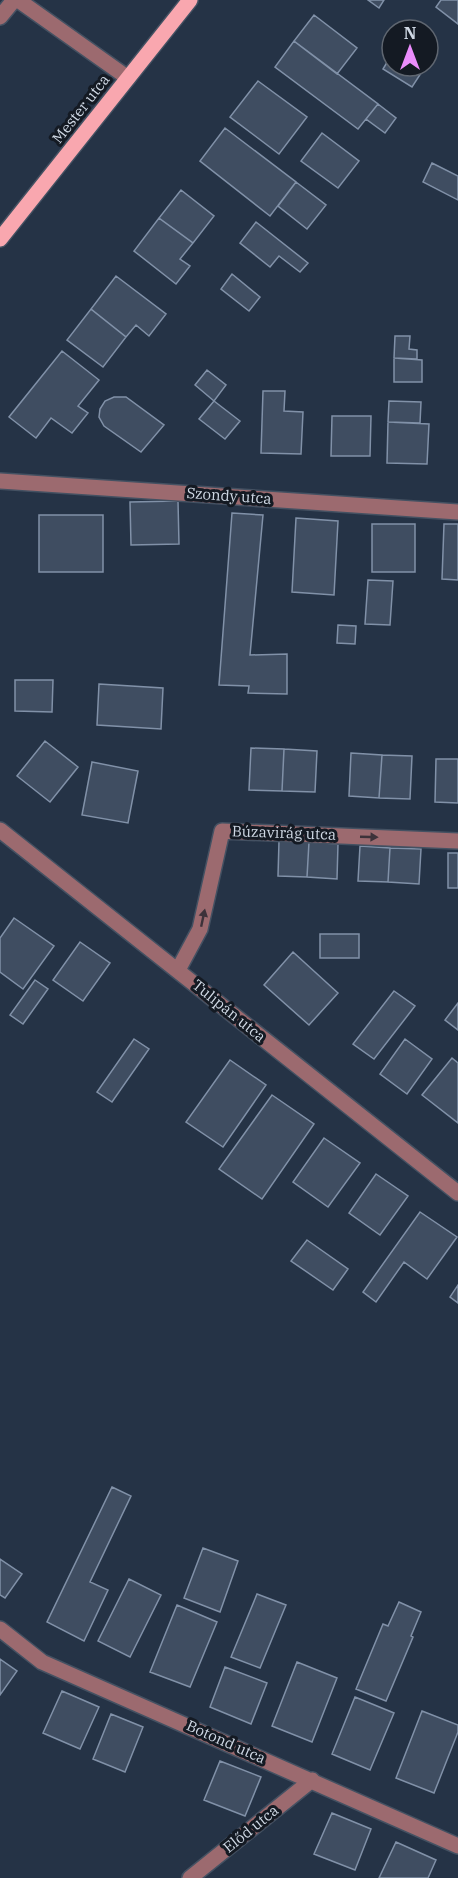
<svg xmlns="http://www.w3.org/2000/svg" width="458" height="1878" viewBox="0 0 458 1878" font-family="'IBM Plex Serif',serif">
	<style>
		.building { fill: #3f4d61; stroke: #8191a8; stroke-width: 1.5 }
		.lines { fill: none; stroke-linecap: round; stroke-linejoin: round }
		.minor-casing { stroke: #445162; stroke-width: 18 }
		.major-casing { stroke: #445162; stroke-width: 18 }
		.minor { stroke: #9c6a6f; stroke-width: 15 }
		.major { stroke: #f9a7af; stroke-width: 15 }
		.oneway { fill: #3d323a }
		.labels { text-anchor: middle; stroke-width: 6; stroke-linejoin: round; paint-order: stroke }
		.street-label { font-size: 15px; fill: #cfd8e4; stroke: #141a23 }
	</style>
	<rect width="100%" height="100%" fill="#253346"/>
	<path class="building" d="M 368,0 L 384,0 L 379,8 Z
		M 441,0 L 458,0 L 458,24 L 436,7 Z
		M 314,15 L 357,48 L 337,74 L 294,41 Z
		M 294,41 L 378,104 L 358,129 L 275,67 Z
		M 392,54 L 392,66 L 425,67 L 412,87 L 383,69 Z
		M 258,81 L 307,117 L 279,154 L 230,117 Z
		M 378,104 L 396,118 L 385,133 L 366,119 Z
		M 225,128 L 296,182 L 270,216 L 200,161 Z
		M 322,133 L 359,161 L 338,188 L 301,161 Z
		M 432,163 L 458,176 L 458,200 L 423,182 Z
		M 296,182 L 326,205 L 307,229 L 278,206 Z
		M 181,190 L 214,216 L 193,243 L 159,218 Z
		M 159,218 L 193,243 L 180,259 L 190,266 L 176,284 L 134,251 Z
		M 256,222 L 308,263 L 300,272 L 279,256 L 270,267 L 240,243 Z
		M 232,274 L 260,297 L 249,311 L 221,289 Z
		M 116,276 L 166,314 L 149,336 L 136,325 L 126,337 L 91,309 Z
		M 91,309 L 126,337 L 103,367 L 67,340 Z
		M 395,336 L 410,336 L 409,349 L 417,350 L 417,359 L 394,358 Z
		M 62,351 L 99,380 L 78,406 L 88,413 L 72,433 L 51,418 L 36,438 L 9,417 Z
		M 394,358 L 422,360 L 422,382 L 394,382 Z
		M 207,370 L 226,385 L 214,401 L 195,385 Z
		M 263,391 L 285,391 L 284,411 L 303,412 L 301,454 L 261,453 Z
		M 114,397 L 126,397 L 164,425 L 141,452 L 104,426 L 99,417 L 100,409 L 105,401 Z
		M 214,401 L 240,421 L 225,439 L 199,419 Z
		M 389,401 L 421,402 L 420,423 L 388,422 Z
		M 332,416 L 371,416 L 370,456 L 331,456 Z
		M 388,422 L 429,424 L 427,464 L 387,463 Z
		M 178,501 L 179,544 L 131,545 L 130,502 Z
		M 232,513 L 263,515 L 250,655 L 287,654 L 287,694 L 248,693 L 249,686 L 219,685 Z
		M 39,515 L 103,515 L 103,572 L 39,572 Z
		M 296,518 L 338,521 L 334,595 L 292,592 Z
		M 372,524 L 415,524 L 415,572 L 372,572 Z
		M 444,524 L 458,524 L 458,580 L 442,579 Z
		M 368,580 L 393,581 L 390,625 L 365,624 Z
		M 338,625 L 356,626 L 355,644 L 337,643 Z
		M 15,680 L 53,680 L 52,712 L 15,711 Z
		M 99,684 L 163,688 L 161,729 L 97,725 Z
		M 45,741 L 78,767 L 50,802 L 17,776 Z
		M 251,748 L 284,749 L 282,791 L 249,790 Z
		M 284,749 L 317,751 L 315,792 L 282,791 Z
		M 351,753 L 382,755 L 379,798 L 349,796 Z
		M 382,755 L 412,756 L 410,799 L 379,798 Z
		M 436,759 L 458,759 L 458,803 L 435,802 Z
		M 92,762 L 138,771 L 128,823 L 82,815 Z
		M 279,841 L 309,842 L 307,877 L 278,876 Z
		M 309,842 L 338,844 L 337,879 L 307,877 Z
		M 360,846 L 390,848 L 388,882 L 358,881 Z
		M 390,848 L 421,849 L 419,884 L 388,882 Z
		M 448,853 L 458,853 L 458,888 L 448,888 Z
		M 14,918 L 54,946 L 23,989 L 0,972 L 0,938 Z
		M 320,934 L 359,934 L 359,958 L 320,958 Z
		M 80,942 L 110,963 L 83,1001 L 53,980 Z
		M 293,952 L 338,993 L 309,1025 L 264,985 Z
		M 35,980 L 48,989 L 23,1024 L 10,1015 Z
		M 394,991 L 415,1006 L 374,1059 L 353,1044 Z
		M 458,1003 L 458,1030 L 445,1020 Z
		M 134,1039 L 149,1049 L 112,1102 L 97,1092 Z
		M 405,1039 L 432,1059 L 407,1094 L 380,1074 Z
		M 452,1058 L 458,1063 L 458,1123 L 422,1095 Z
		M 230,1060 L 266,1085 L 223,1147 L 186,1122 Z
		M 272,1095 L 314,1124 L 262,1199 L 219,1169 Z
		M 324,1138 L 360,1163 L 328,1207 L 293,1182 Z
		M 376,1174 L 408,1196 L 380,1235 L 349,1213 Z
		M 420,1212 L 457,1237 L 427,1279 L 404,1262 L 376,1302 L 363,1292 Z
		M 307,1240 L 348,1269 L 333,1290 L 291,1261 Z
		M 458,1285 L 458,1303 L 450,1297 Z
		M 112,1487 L 131,1496 L 90,1582 L 108,1590 L 84,1641 L 47,1622 Z
		M 203,1548 L 238,1561 L 220,1612 L 184,1598 Z
		M 0,1559 L 22,1574 L 5,1598 L 0,1595 Z
		M 129,1579 L 161,1595 L 130,1657 L 98,1641 Z
		M 257,1594 L 286,1605 L 260,1668 L 231,1657 Z
		M 399,1602 L 421,1612 L 411,1636 L 413,1637 L 386,1701 L 356,1689 L 383,1624 L 388,1626 Z
		M 177,1605 L 217,1622 L 190,1687 L 150,1672 Z
		M 0,1659 L 17,1671 L 0,1695 Z
		M 297,1662 L 337,1678 L 312,1742 L 272,1726 Z
		M 225,1667 L 267,1683 L 251,1724 L 210,1707 Z
		M 62,1691 L 99,1707 L 80,1749 L 43,1733 Z
		M 355,1697 L 394,1713 L 370,1770 L 332,1754 Z
		M 422,1711 L 458,1725 L 458,1732 L 434,1793 L 396,1778 Z
		M 111,1714 L 143,1727 L 125,1772 L 93,1759 Z
		M 220,1761 L 261,1777 L 245,1816 L 204,1800 Z
		M 332,1813 L 371,1829 L 355,1870 L 314,1854 Z
		M 396,1842 L 436,1860 L 428,1878 L 379,1878 Z"/>
	<g class="lines">
		<g class="minor-casing">
			<path id="minor" d="M 18,0 L 128,78
				M 0,17 L 14,0
				M 0,481 L 458,512
				M 0,830 L 458,1193
				M 178,970 L 200,929 L 222,831 L 458,841
				M 0,1629 L 42,1662 L 458,1846
				M 190,1878 L 312,1780"/>
		</g>
		<g class="major-casing">
			<path id="major" d="M 0,239 L 190,0"/>
		</g>
		<use href="#minor" class="minor"/>
		<use href="#major" class="major"/>
	</g>
	<defs><path id="oneway-solid" d="M-6-.8H1V-3.2L6.5 0L1 3.2V.8H-6Z" transform="scale(1.5)"/></defs>
	<g class="oneway">
		<use href="#oneway-solid" transform="translate(369 837) rotate(2)"/>
		<use href="#oneway-solid" transform="translate(203 918) rotate(-78)"/>
	</g>
	<g class="labels">
		<g class="street-label">
			<text transform="translate(81 109) rotate(-52)" y="5">Mester utca</text>
			<text transform="translate(229 496) rotate(4)" y="5">Szondy utca</text>
			<text transform="translate(284 833) rotate(2)" y="5">Búzavirág utca</text>
			<text transform="translate(229 1011) rotate(39)" y="5">Tulipán utca</text>
			<text transform="translate(226 1742) rotate(24)" y="5">Botond utca</text>
			<text transform="translate(251 1829) rotate(-39)" y="5">Előd utca</text>
		</g>
	</g>
	<g transform="translate(410 48)"><circle r="28" fill="#141a23" stroke="#5f6670" stroke-width="1.5"/>
	<path d="M0-4.5L10 22L0 15L-10 22Z" fill="#eb8dfc"/>
	<text y="-9" font-size="16" font-weight="bold" text-anchor="middle" fill="#cfd8e4">N</text>
	</g>
</svg>
